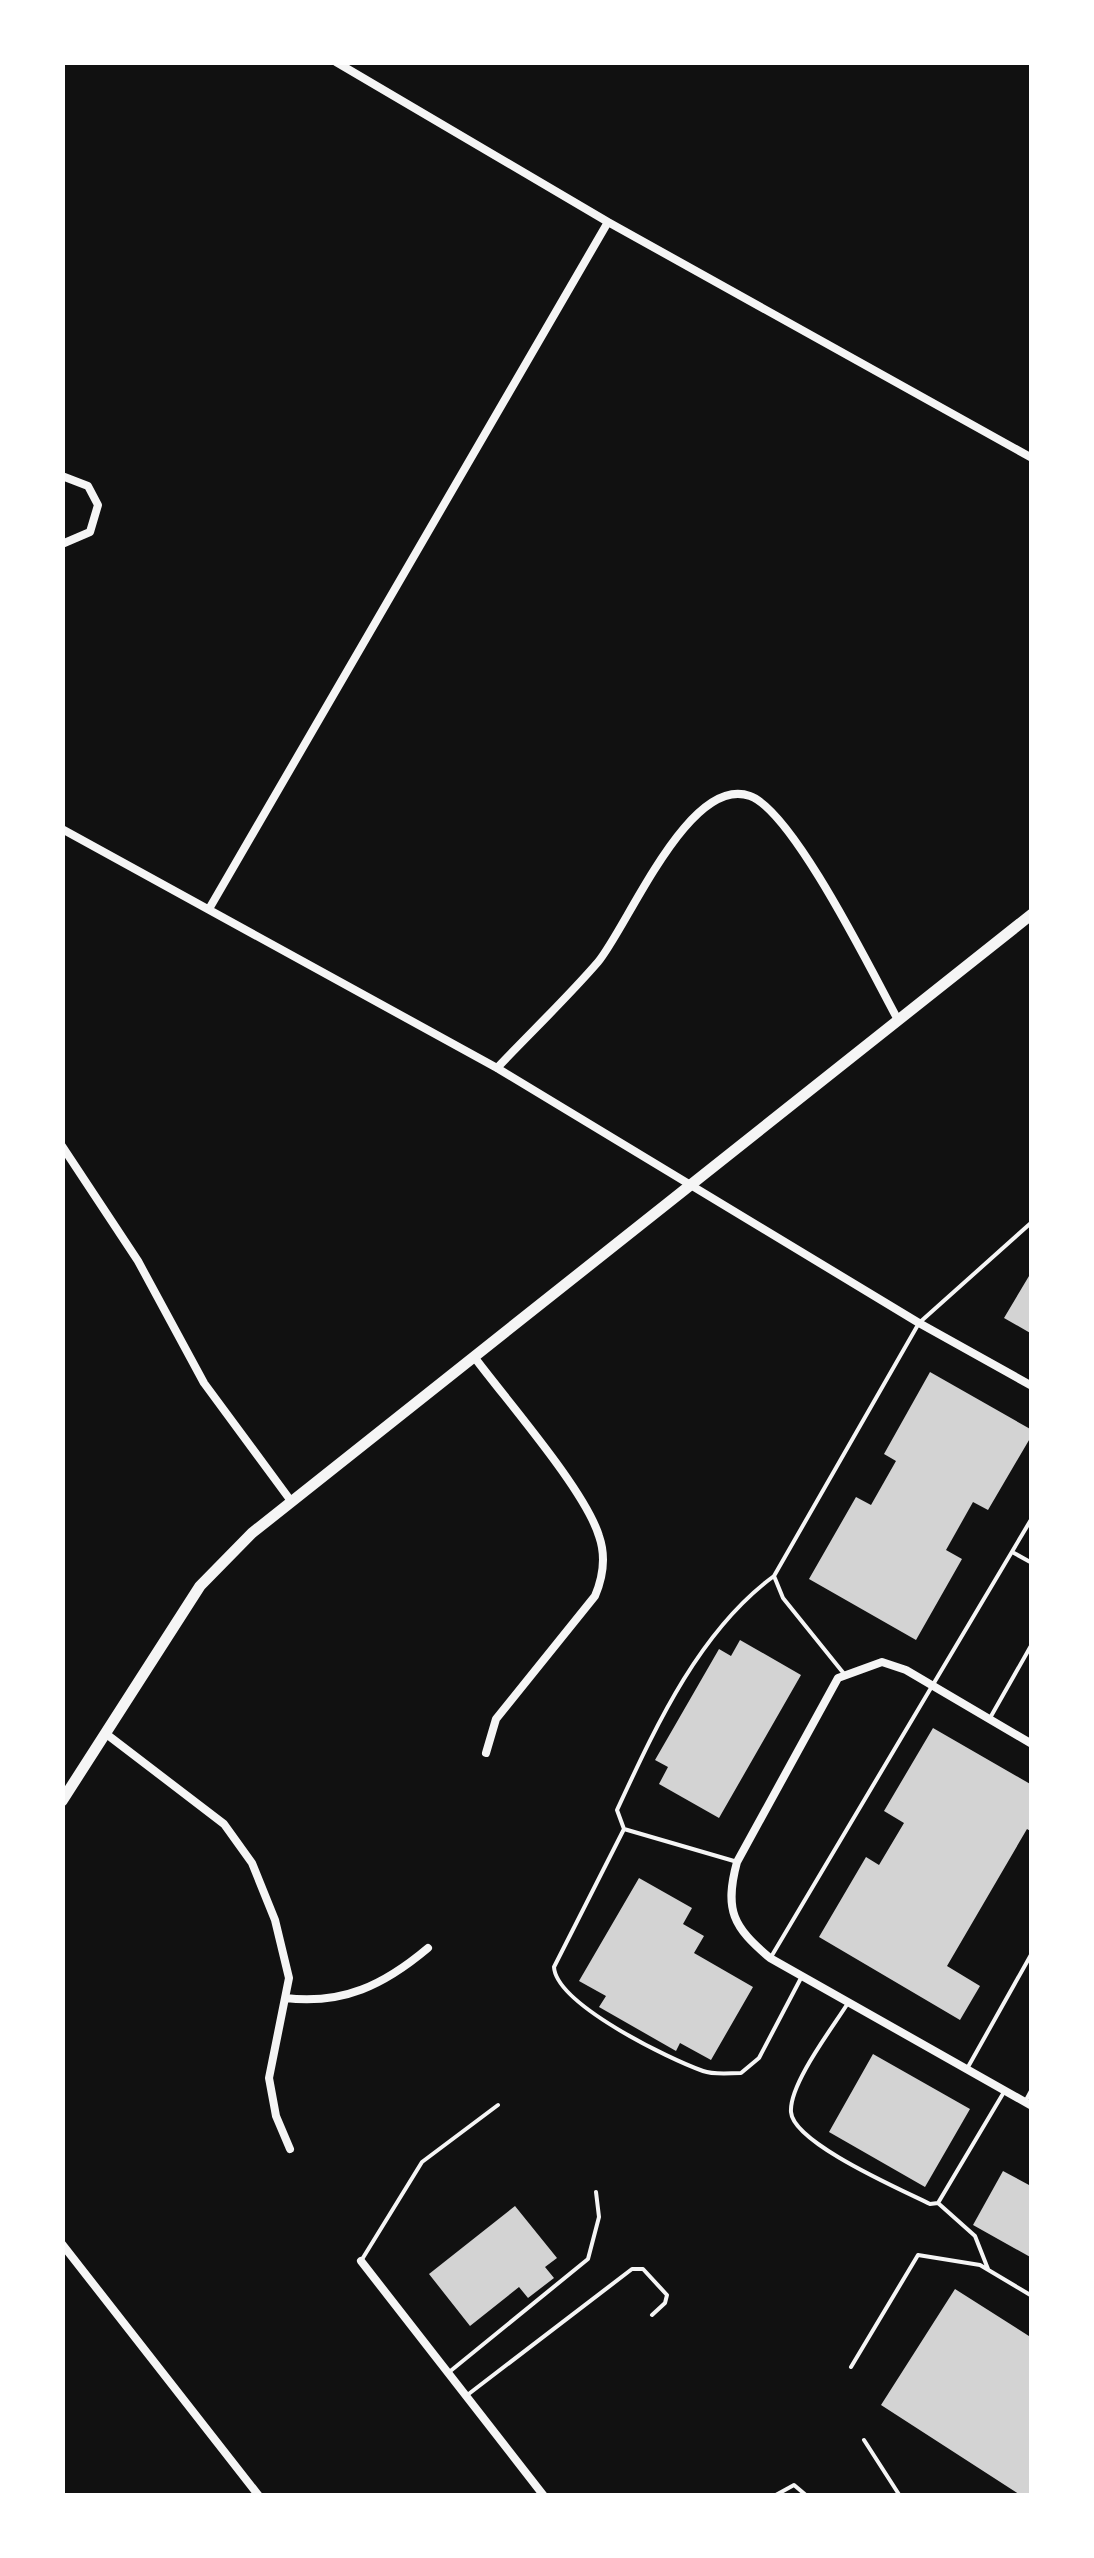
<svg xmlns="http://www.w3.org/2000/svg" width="1094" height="2558" viewBox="0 0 1094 2558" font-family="'DejaVu Sans',sans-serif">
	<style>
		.building { fill: #d3d3d3 }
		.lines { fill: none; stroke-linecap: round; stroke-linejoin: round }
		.service { stroke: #f5f5f5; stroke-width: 4 }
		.minor { stroke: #f5f5f5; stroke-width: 8 }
		.secondary { stroke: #f5f5f5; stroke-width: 11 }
	</style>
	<rect width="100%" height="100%" fill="#111"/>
	<path class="building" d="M 1032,1271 L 1032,1334 L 1004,1318 Z
		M 930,1372 L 1032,1430 L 1032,1435 L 988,1510 L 973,1502 L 946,1550 L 962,1559 L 916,1640 L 809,1579 L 856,1497 L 871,1505 L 896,1461 L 884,1454 Z
		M 740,1640 L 801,1675 L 719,1818 L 659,1784 L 668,1767 L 655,1760 L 719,1649 L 731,1656 Z
		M 933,1728 L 1032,1785 L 1032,1832 L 1027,1829 L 947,1966 L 980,1986 L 960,2020 L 819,1937 L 866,1857 L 879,1865 L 904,1823 L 884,1811 Z
		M 639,1878 L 692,1908 L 683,1924 L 704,1936 L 694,1953 L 753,1987 L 711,2060 L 680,2043 L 676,2051 L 599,2007 L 606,1996 L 579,1981 Z
		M 873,2054 L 970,2109 L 925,2187 L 829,2132 Z
		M 1003,2171 L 1029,2185 L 1032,2180 L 1032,2258 L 973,2225 Z
		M 515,2206 L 557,2258 L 545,2267 L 554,2278 L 528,2298 L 519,2287 L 470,2326 L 429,2274 Z
		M 955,2289 L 1032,2338 L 1032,2496 L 1022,2496 L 881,2405 Z"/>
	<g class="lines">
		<path class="service" d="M 1014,1553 L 1032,1563
			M 845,1675 L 783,1598 L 774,1576 L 919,1323 L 1032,1222
			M 990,1718 L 1032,1644
			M 624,1829 L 554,1967 C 556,2004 669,2059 703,2071 C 714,2075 729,2073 741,2073 L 759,2058 L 801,1978
			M 734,1861 L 624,1829 L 617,1810 C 656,1726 699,1631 774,1576
			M 771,1957 L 1032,1518
			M 848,2003 C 833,2027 789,2084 791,2112 C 793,2143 902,2190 930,2204 L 938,2203 L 1004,2092
			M 968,2067 L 1032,1953
			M 1025,2102 L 1032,2089
			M 938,2203 L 975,2236 L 988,2269
			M 361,2261 L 422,2162 L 498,2105
			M 851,2367 L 918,2255 L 980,2265 L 1032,2296
			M 448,2373 L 588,2259 L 599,2217 L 596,2192
			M 466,2396 L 632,2269 L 643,2269 L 667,2295 L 665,2303 L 652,2315
			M 864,2440 L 900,2496
			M 774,2496 L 794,2485 L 807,2496"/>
		<path class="minor" d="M 336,62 L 608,222 L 1032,458
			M 62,476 L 88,486 L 98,505 L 90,532 L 62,544
			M 62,829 L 497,1068 L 919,1323 L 1032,1386
			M 209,909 L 608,222
			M 497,1068 C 530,1033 566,999 598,962 C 628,926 689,774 750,796 C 793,811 873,974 897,1018
			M 62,1146 L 138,1261 L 204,1383 L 291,1501
			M 475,1358 C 507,1401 585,1490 599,1536 C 606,1556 603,1577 595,1596 L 496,1719 L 486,1753
			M 105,1733 L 224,1824 L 252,1863 L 275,1920 L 289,1978 L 269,2078 L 276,2116 L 290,2149
			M 1032,1744 L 906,1670 L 882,1662 L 838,1678 L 737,1862 C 724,1910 733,1927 770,1958 L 1032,2106
			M 285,1998 C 343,2005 384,1985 428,1948
			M 62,2244 L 259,2496
			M 361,2261 L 544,2496"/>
		<path class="secondary" d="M 62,1801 L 200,1586 L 252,1533 L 1032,914"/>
	</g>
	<rect width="1094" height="2558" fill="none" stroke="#ffffff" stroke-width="130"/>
</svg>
